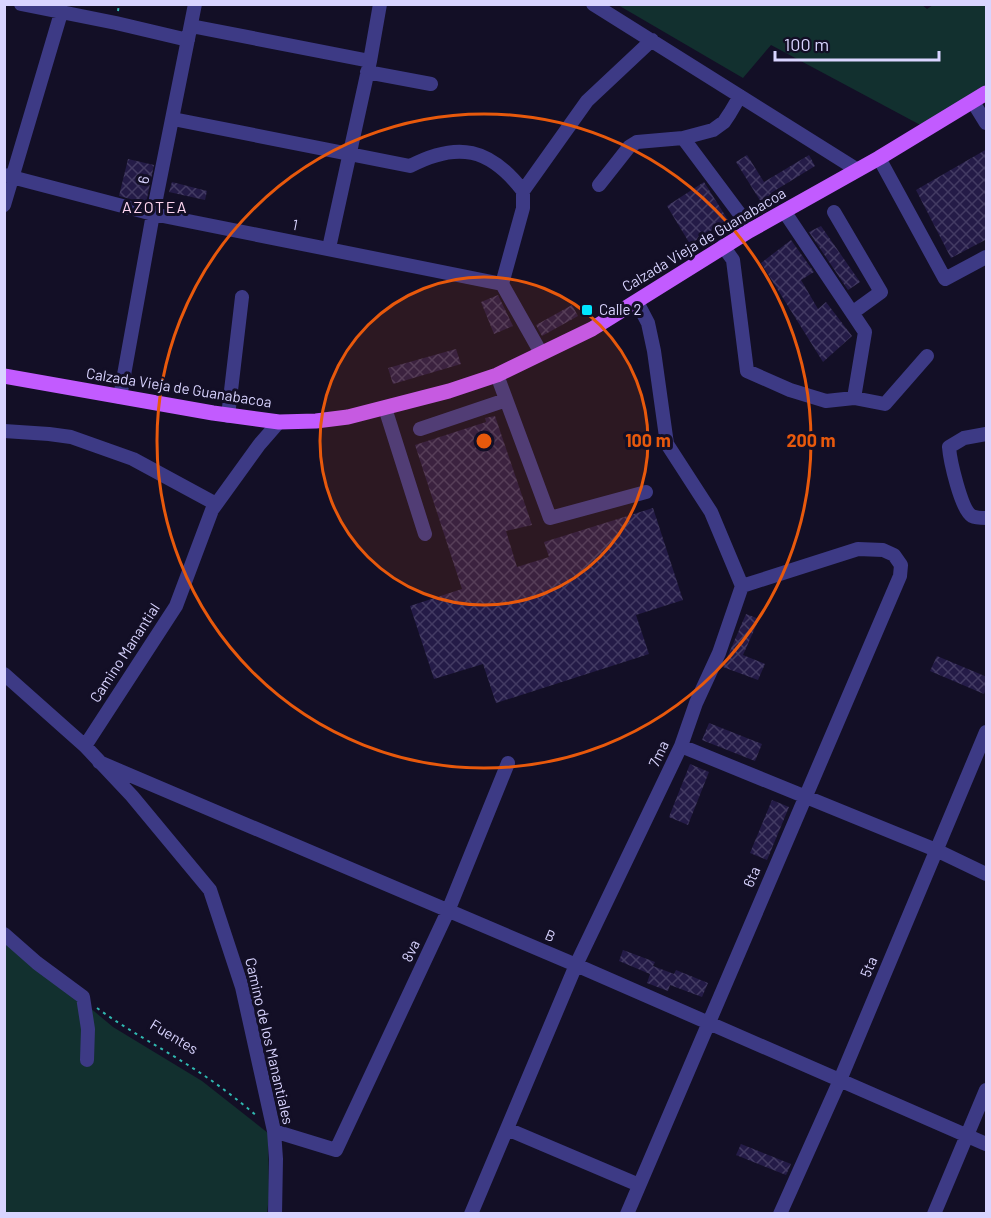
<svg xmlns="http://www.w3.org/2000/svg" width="991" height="1218" viewBox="0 0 991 1218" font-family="Barlow,sans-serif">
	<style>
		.grass { fill: #12302f }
		.building { fill: url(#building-cross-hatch) }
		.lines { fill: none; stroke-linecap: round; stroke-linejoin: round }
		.path { stroke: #2fb8b0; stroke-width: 2; stroke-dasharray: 3 4.5; stroke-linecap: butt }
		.minor { stroke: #3d3a85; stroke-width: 14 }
		.major { stroke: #c25bff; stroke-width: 15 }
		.ring { fill: none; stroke: #e8590c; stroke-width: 3 }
		.poi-dot { fill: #00e5ff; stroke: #130f26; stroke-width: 2 }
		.labels { text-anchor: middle; stroke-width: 6; stroke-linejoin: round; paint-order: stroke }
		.street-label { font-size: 15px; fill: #d9d4ff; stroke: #130f26 }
		.poi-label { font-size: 15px; fill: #d9d4ff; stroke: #130f26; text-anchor: start }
		.neighbourhood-label { font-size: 16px; letter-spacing: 1.5px; fill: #ffd6f0; stroke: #130f26 }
		.centre { fill: #e8590c; stroke: #130f26; stroke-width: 3 }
		.ring-label { font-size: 18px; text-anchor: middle; font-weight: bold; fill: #e8590c; stroke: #130f26; stroke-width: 6; stroke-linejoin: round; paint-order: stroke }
	</style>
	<defs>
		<pattern id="building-cross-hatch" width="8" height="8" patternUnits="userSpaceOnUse" patternTransform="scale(1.5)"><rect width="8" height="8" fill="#241b47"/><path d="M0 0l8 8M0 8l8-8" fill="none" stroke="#433b63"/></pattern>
	</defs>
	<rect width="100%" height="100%" fill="#130f26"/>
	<path class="grass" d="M 921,4 L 927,9 L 933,5 L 986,5 L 986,85 L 926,128 L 771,45 L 743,78 L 618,5 Z
		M 4,936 L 113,1027 L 202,1081 L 268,1133 L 269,1197 L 267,1213 L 5,1213 Z"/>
	<path class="building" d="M 987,149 L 987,239 L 951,258 L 916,190 Z
		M 747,155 L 764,182 L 809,155 L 815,166 L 771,193 L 772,195 L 761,202 L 736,162 Z
		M 128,159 L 154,165 L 146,203 L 119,196 Z
		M 172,182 L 207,191 L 205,200 L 169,192 Z
		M 704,182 L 728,220 L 690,244 L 667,206 Z
		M 821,226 L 860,282 L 848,290 L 809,232 Z
		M 791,240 L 814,272 L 801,280 L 818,309 L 826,302 L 852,336 L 823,362 L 761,263 Z
		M 498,295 L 513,326 L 494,334 L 481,302 Z
		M 572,305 L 578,316 L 542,336 L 536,325 Z
		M 456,349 L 461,364 L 393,384 L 388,368 Z
		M 495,416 L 532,525 L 506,531 L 517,567 L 549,557 L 544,542 L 653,508 L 683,600 L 636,615 L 649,654 L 496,703 L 483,664 L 434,679 L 410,606 L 462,589 L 415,445 L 486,422 L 485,418 Z
		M 746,614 L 759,619 L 743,655 L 765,664 L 758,680 L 723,667 Z
		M 937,656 L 987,677 L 987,687 L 984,694 L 930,671 Z
		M 709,723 L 762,744 L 755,761 L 702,740 Z
		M 690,764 L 709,772 L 688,825 L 669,817 Z
		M 772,800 L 789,807 L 767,860 L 750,853 Z
		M 623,950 L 655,962 L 653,966 L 674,974 L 676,970 L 708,983 L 702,997 L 670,985 L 668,991 L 647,983 L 650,974 L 619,961 Z
		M 741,1144 L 791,1164 L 786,1175 L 736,1155 Z"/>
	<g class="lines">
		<path class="path" d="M 118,11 L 119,4
			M 97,1008 C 127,1030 160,1047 191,1067 C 215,1082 237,1099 258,1117"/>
		<path class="minor" d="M 21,4 L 116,23 L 188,40
			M 593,4 L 856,169
			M 191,26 L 370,61
			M 367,72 L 431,84
			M 973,102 L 986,123
			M 173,119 L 410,166 C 458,141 490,148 523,191
			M 683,138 L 739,213 L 749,231
			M 879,158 L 945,279 L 986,257
			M 4,175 L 153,214 L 502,284 L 541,353
			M 599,185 L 629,147 L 637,142 L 683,138 L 713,130 L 724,122 L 730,113 L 740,96
			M 4,205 L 61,13
			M 834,212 L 881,292 L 852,313
			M 723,246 L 733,260 L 747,371 L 790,390 L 826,401 L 854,398 L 865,332 L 784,211
			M 329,248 L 370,61 L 380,4
			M 502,284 L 523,208 L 523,191 L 587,101 L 652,40
			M 497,375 L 550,518 L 646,492
			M 120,397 L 153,214 L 195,4
			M 854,398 L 885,404 L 927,356
			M 385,408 L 425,534
			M 228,416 L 242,297
			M 420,429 L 506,400
			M 4,431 L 49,434 L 71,437 L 133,459 L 216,504
			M 986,434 L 964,438 L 949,447 C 950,460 961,510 972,516 C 976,518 982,518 986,518
			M 4,674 L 85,746 L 132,796 L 210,890 L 242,987 L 274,1131 L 276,1159 L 275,1214
			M 85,746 L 176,606 L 212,510 L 259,445 L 279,422
			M 681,746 L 936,850 L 986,874
			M 99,762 L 576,965 L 986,1144
			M 4,934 L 37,963 L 83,997 L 88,1029 L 87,1060
			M 507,1129 L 639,1185
			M 274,1131 L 336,1150 L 448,911 L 508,763
			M 471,1214 L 576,965 L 681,746 L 696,703 L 719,653 L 742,586 L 711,512 L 667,444 L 654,351 L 648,323 L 637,302
			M 627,1214 L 900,576 L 901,565 L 894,555 L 883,550 L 858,549 L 742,586
			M 780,1214 L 840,1080 L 986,732
			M 934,1214 L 986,1090"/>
		<path class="major" d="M 4,376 L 213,413 L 279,422 L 316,421 L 348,417 L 449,391 L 497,375 L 592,329 L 749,231 L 879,158 L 986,93"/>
	</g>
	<circle cx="484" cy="441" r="164" fill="#e8590c" fill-opacity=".12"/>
	<g class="ring">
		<circle cx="484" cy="441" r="164"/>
		<circle cx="484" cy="441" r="327"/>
	</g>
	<rect class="poi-dot" x="581" y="304" width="12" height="12" rx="3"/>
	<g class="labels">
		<g class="street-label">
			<text transform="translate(144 180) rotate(-78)" y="5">6</text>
			<text transform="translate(295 225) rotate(11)" y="5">1</text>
			<text transform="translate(704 240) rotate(-31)" y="5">Calzada Vieja de Guanabacoa</text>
			<text transform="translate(179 388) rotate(9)" y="5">Calzada Vieja de Guanabacoa</text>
			<text transform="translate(125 653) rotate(-57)" y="5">Camino Manantial</text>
			<text transform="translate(659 754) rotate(-65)" y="5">7ma</text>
			<text transform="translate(752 877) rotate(-67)" y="5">6ta</text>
			<text transform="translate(550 936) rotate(23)" y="5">B</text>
			<text transform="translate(411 951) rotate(-65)" y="5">8va</text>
			<text transform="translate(869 967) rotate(-67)" y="5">5ta</text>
			<text transform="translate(174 1037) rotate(31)" y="5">Fuentes</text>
			<text transform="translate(269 1041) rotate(77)" y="5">Camino de los Manantiales</text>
		</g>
		<g class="poi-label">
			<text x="599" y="315">Calle 2</text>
		</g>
		<g class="neighbourhood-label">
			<text x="155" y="213">AZOTEA</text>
		</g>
	</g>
	<circle cx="484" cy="441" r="9" class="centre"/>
	<g class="ring-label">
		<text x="648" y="447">100 m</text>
		<text x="811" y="447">200 m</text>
	</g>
	<rect width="991" height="1218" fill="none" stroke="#d9d4ff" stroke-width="12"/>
	<path d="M775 51v9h164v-9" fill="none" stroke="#d9d4ff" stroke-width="3"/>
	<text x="784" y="51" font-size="18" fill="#d9d4ff" stroke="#130f26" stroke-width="4.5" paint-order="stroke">100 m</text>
</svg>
